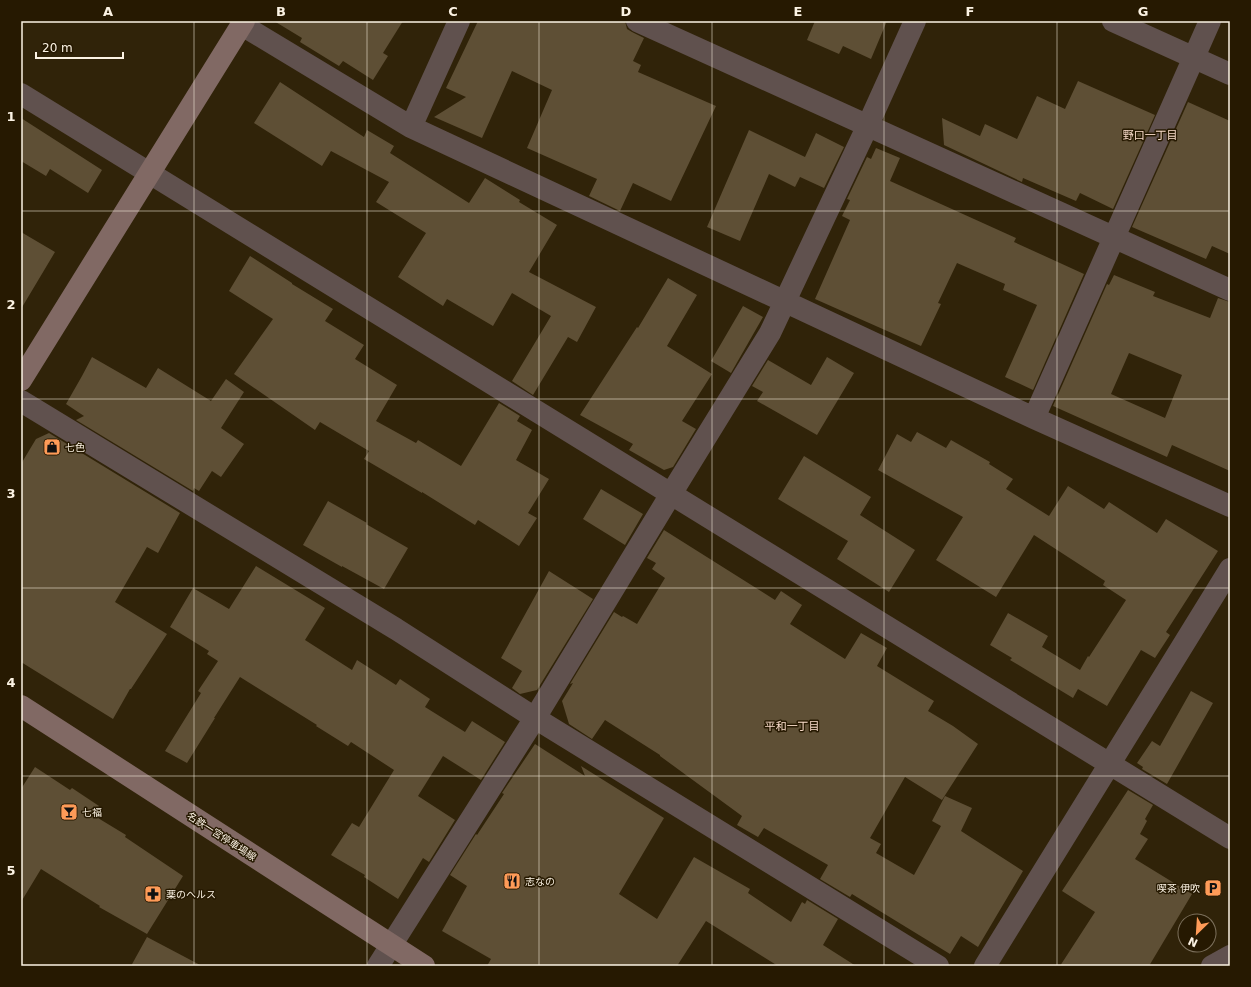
<svg xmlns="http://www.w3.org/2000/svg" width="1251" height="987" viewBox="0 0 1251 987" font-family="'DejaVu Sans','Noto Sans JP',sans-serif">
	<style>
		.building { fill: #5e4f35; fill-rule: evenodd }
		.lines { fill: none; stroke-linecap: round; stroke-linejoin: round }
		.street { stroke: #60514e; stroke-width: 22 }
		.secondary { stroke: #816964; stroke-width: 22 }
		.grid { fill: none; stroke: #fcf3e4; stroke-width: 1; stroke-opacity: 0.55 }
		.labels { text-anchor: middle; stroke-width: 3; stroke-linejoin: round; paint-order: stroke }
		.poi-label { font-size: 10px; fill: #fcf3e4; stroke: #261901; text-anchor: start }
		.street-label { font-size: 10px; fill: #fcf3e4; stroke: #261901 }
		.neighbourhood-label { font-size: 11px; fill: #faddcb; stroke: #261901 }
		.neatline { fill: none; stroke: #fcf3e4; stroke-width: 1.5 }
		.grid-label { font-size: 13px; text-anchor: middle; font-weight: bold; fill: #fcf3e4 }
	</style>
	<rect width="100%" height="100%" fill="#302309"/>
	<path class="building" d="M 274,21 L 403,21 L 383,53 L 388,56 L 373,80 L 343,61 L 339,66 L 300,42 L 302,38 Z
		M 478,21 L 625,21 L 627,29 L 632,32 L 644,38 L 633,61 L 641,65 L 638,72 L 716,106 L 671,201 L 633,183 L 620,211 L 589,196 L 597,179 L 527,148 L 552,90 L 512,71 L 482,138 L 434,117 L 466,97 L 446,88 Z
		M 815,21 L 887,21 L 871,59 L 843,46 L 839,54 L 807,40 Z
		M 1078,81 L 1155,115 L 1113,209 L 1080,193 L 1076,201 L 1023,178 L 1022,182 L 944,145 L 942,118 L 980,136 L 985,124 L 1017,139 L 1037,96 L 1065,109 Z
		M 280,82 L 364,137 L 367,130 L 394,146 L 390,153 L 469,203 L 485,178 L 520,200 L 519,202 L 557,225 L 529,272 L 596,307 L 577,342 L 568,337 L 533,395 L 512,381 L 551,316 L 512,293 L 493,326 L 447,299 L 443,306 L 398,277 L 426,233 L 376,202 L 389,182 L 331,151 L 322,166 L 254,123 Z
		M 1188,102 L 1230,121 L 1230,254 L 1212,246 L 1206,259 L 1132,227 Z
		M 21,118 L 102,170 L 88,193 L 50,169 L 46,176 L 21,161 Z
		M 749,130 L 805,157 L 816,133 L 844,147 L 824,188 L 800,177 L 795,187 L 769,174 L 740,241 L 707,227 Z
		M 876,148 L 900,158 L 890,181 L 1016,238 L 1014,242 L 1084,274 L 1033,390 L 1005,377 L 1037,305 L 1003,290 L 1005,284 L 957,263 L 938,303 L 941,304 L 921,346 L 815,299 L 850,220 L 842,216 L 850,200 L 847,199 L 867,157 L 871,159 Z
		M 21,232 L 55,252 L 21,309 Z
		M 250,256 L 292,283 L 292,284 L 333,309 L 325,321 L 364,345 L 355,359 L 397,385 L 376,421 L 416,443 L 418,440 L 461,466 L 499,403 L 520,416 L 517,421 L 532,430 L 516,460 L 549,479 L 528,513 L 537,518 L 519,546 L 478,520 L 475,525 L 422,492 L 422,493 L 364,459 L 369,451 L 320,422 L 315,430 L 234,374 L 273,319 L 229,291 Z
		M 1114,275 L 1155,292 L 1153,296 L 1210,318 L 1218,298 L 1230,302 L 1230,471 L 1172,445 L 1167,457 L 1053,406 L 1107,284 L 1109,285 ZM 1129,353 L 1182,375 L 1165,418 L 1111,394 Z
		M 668,278 L 697,295 L 667,346 L 712,374 L 682,421 L 696,429 L 673,467 L 664,470 L 629,450 L 633,444 L 580,415 L 637,327 L 638,328 Z
		M 743,306 L 763,317 L 731,373 L 711,361 Z
		M 92,357 L 146,388 L 158,368 L 211,401 L 226,379 L 244,392 L 221,428 L 244,444 L 221,477 L 212,471 L 199,491 L 194,488 L 193,491 L 76,420 L 84,416 L 66,404 L 82,376 Z
		M 827,357 L 854,373 L 817,435 L 757,401 L 763,392 L 752,386 L 768,360 L 811,385 Z
		M 917,432 L 946,448 L 951,440 L 990,462 L 989,464 L 1013,479 L 1006,489 L 1049,516 L 1068,486 L 1104,509 L 1109,502 L 1157,533 L 1166,519 L 1218,551 L 1166,632 L 1170,635 L 1155,658 L 1141,650 L 1107,706 L 1078,689 L 1073,698 L 1010,660 L 1012,658 L 990,645 L 1008,613 L 1048,636 L 1042,647 L 1080,670 L 1088,656 L 1089,657 L 1126,600 L 1103,585 L 1105,581 L 1034,535 L 996,597 L 936,560 L 963,517 L 878,470 L 897,434 L 911,442 Z
		M 49,433 L 180,513 L 158,553 L 147,547 L 115,602 L 167,634 L 131,689 L 130,689 L 113,719 L 21,662 L 21,464 L 36,439 Z
		M 804,456 L 871,497 L 860,515 L 915,550 L 889,592 L 837,559 L 848,541 L 778,499 Z
		M 601,489 L 643,514 L 625,545 L 583,519 Z
		M 328,501 L 367,523 L 366,524 L 408,548 L 384,589 L 342,566 L 342,567 L 303,545 Z
		M 664,530 L 775,600 L 781,591 L 802,605 L 790,624 L 845,659 L 861,633 L 887,648 L 877,666 L 934,701 L 928,711 L 953,726 L 978,744 L 942,800 L 905,777 L 870,838 L 881,844 L 876,853 L 914,875 L 941,826 L 932,821 L 945,796 L 972,808 L 961,831 L 1023,871 L 978,947 L 961,936 L 950,954 L 852,894 L 850,897 L 820,879 L 828,865 L 764,828 L 758,837 L 737,825 L 742,816 L 660,756 L 660,755 L 605,720 L 592,739 L 569,724 L 562,701 L 573,683 L 570,684 L 614,612 L 622,617 L 623,616 L 637,624 L 665,578 L 652,569 L 656,563 L 647,558 Z
		M 256,566 L 325,608 L 305,640 L 352,670 L 357,660 L 396,685 L 400,679 L 430,699 L 425,707 L 465,732 L 472,721 L 505,742 L 481,780 L 443,756 L 418,796 L 455,820 L 429,862 L 423,858 L 398,899 L 364,877 L 365,875 L 331,855 L 352,823 L 359,827 L 394,770 L 351,742 L 348,746 L 316,726 L 317,725 L 240,677 L 214,718 L 215,718 L 187,763 L 165,751 L 201,693 L 198,691 L 218,661 L 207,654 L 209,651 L 170,627 L 193,588 L 229,609 Z
		M 549,571 L 593,599 L 537,690 L 520,694 L 512,688 L 522,671 L 501,658 Z
		M 1191,691 L 1213,703 L 1167,784 L 1142,769 L 1143,767 L 1137,763 L 1152,741 L 1160,746 Z
		M 535,744 L 585,776 L 581,766 L 664,818 L 619,894 L 657,919 L 694,857 L 750,889 L 748,893 L 791,922 L 802,902 L 805,904 L 807,900 L 838,919 L 823,945 L 856,966 L 778,966 L 706,921 L 677,966 L 487,966 L 491,959 L 442,931 L 467,886 L 450,875 L 476,834 L 477,835 L 504,794 L 502,793 Z
		M 35,767 L 70,790 L 72,788 L 99,806 L 93,815 L 126,835 L 125,837 L 183,876 L 147,934 L 99,907 L 100,906 L 41,869 L 21,902 L 21,789 Z
		M 1128,790 L 1153,805 L 1145,819 L 1147,821 L 1140,834 L 1148,839 L 1135,859 L 1192,894 L 1149,966 L 1060,966 L 1095,912 L 1062,891 Z
		M 147,937 L 202,966 L 131,966 Z"/>
	<g class="lines">
		<path class="street" d="M 637,21 L 1230,290
			M 1113,21 L 1230,74
			M 242,25 L 411,127 L 1034,418 L 1230,506
			M 21,94 L 1230,838
			M 411,127 L 459,21
			M 21,401 L 396,629 L 535,718 L 938,966
			M 1034,418 L 1210,21
			M 378,966 L 535,718 L 671,494 L 770,333 L 868,125 L 915,21
			M 985,966 L 1230,569
			M 1212,966 L 1230,956"/>
		<path class="secondary" d="M 21,380 L 244,21
			M 21,706 L 424,966"/>
	</g>
	<path class="grid" d="M 194,21 L 194,966M 367,21 L 367,966M 539,21 L 539,966M 712,21 L 712,966M 884,21 L 884,966M 1057,21 L 1057,966M 21,211 L 1230,211M 21,399 L 1230,399M 21,588 L 1230,588M 21,776 L 1230,776"/>
	<defs>
		<g id="shop-square" transform="scale(0.9)"><rect x="-9" y="-9" width="18" height="18" rx="4" fill="#fe9b58" stroke="#261901"/><path d="M-5-2.5h2.3a2.7 3.5 0 0 1 5.4 0H5L5.5 6h-11ZM-1.5-2.5h3a1.5 2.3 0 0 0-3 0Z" fill="#111"/></g>
		<g id="bar-square" transform="scale(0.9)"><rect x="-9" y="-9" width="18" height="18" rx="4" fill="#fe9b58" stroke="#261901"/><path d="M-6-5H6L.8 .8V4.5H3.5V6h-7V4.5H-.8V.8Z" fill="#111"/></g>
		<g id="restaurant-square" transform="scale(0.9)"><rect x="-9" y="-9" width="18" height="18" rx="4" fill="#fe9b58" stroke="#261901"/><path d="M-5-6h1v4h1v-4h1v4h1v-4h1v5L-1.5 .5V6h-2V.5L-5-1ZM5-6V6H3V1.5H1.5Q1.5-4 5-6Z" fill="#111"/></g>
		<g id="parking-square" transform="scale(0.9)"><rect x="-9" y="-9" width="18" height="18" rx="4" fill="#fe9b58" stroke="#261901"/><path d="M-3.5-5.5H1a3.5 3.5 0 0 1 0 7H-1V5.5H-3.5ZM-1-3.4V-.6H.8a1.4 1.4 0 0 0 0-2.8Z" fill="#111"/></g>
		<g id="pharmacy-square" transform="scale(0.9)"><rect x="-9" y="-9" width="18" height="18" rx="4" fill="#fe9b58" stroke="#261901"/><path d="M-2-6h4v4h4v4h-4v4h-4v-4h-4v-4h4Z" fill="#111"/></g>
	</defs>
	<g fill-rule="evenodd">
		<use href="#shop-square" x="52" y="447"/>
		<use href="#bar-square" x="69" y="812"/>
		<use href="#restaurant-square" x="512" y="881"/>
		<use href="#parking-square" x="1213" y="888"/>
		<use href="#pharmacy-square" x="153" y="894"/>
	</g>
	<g class="labels">
		<g class="poi-label">
			<text x="65" y="451">七色</text>
			<text x="82" y="816">七福</text>
			<text x="525" y="885">志なの</text>
			<text x="1200" y="892" text-anchor="end">喫茶 伊吹</text>
			<text x="166" y="898">薬のヘルス</text>
		</g>
		<g class="street-label">
			<text transform="translate(222 836) rotate(33)" y="4">名鉄一宮停車場線</text>
		</g>
		<g class="neighbourhood-label">
			<text x="1150" y="139">野口一丁目</text>
			<text x="792" y="730">平和一丁目</text>
		</g>
	</g>
	<rect width="1251" height="987" fill="none" stroke="#261901" stroke-width="44"/>
	<g transform="translate(1197 933) rotate(205)"><circle r="19" fill="#261901" stroke="#7c705c"/>
	<path d="M0-3L7 15L0 10L-7 15Z" fill="#fe9b58"/>
	<text y="-6" font-size="11" font-weight="bold" text-anchor="middle" fill="#fcf3e4">N</text>
	</g>
	<path d="M36 52v6h87v-6" fill="none" stroke="#fcf3e4" stroke-width="2"/>
	<text x="42" y="52" font-size="12" fill="#fcf3e4" stroke="#261901" stroke-width="3" paint-order="stroke">20 m</text>
	<rect x="22" y="22" width="1207" height="943" class="neatline"/>
	<g class="grid-label">
		<text x="108" y="16">A</text>
		<text x="281" y="16">B</text>
		<text x="453" y="16">C</text>
		<text x="626" y="16">D</text>
		<text x="798" y="16">E</text>
		<text x="970" y="16">F</text>
		<text x="1143" y="16">G</text>
		<text x="11" y="121">1</text>
		<text x="11" y="309">2</text>
		<text x="11" y="498">3</text>
		<text x="11" y="687">4</text>
		<text x="11" y="875">5</text>
	</g>
</svg>
